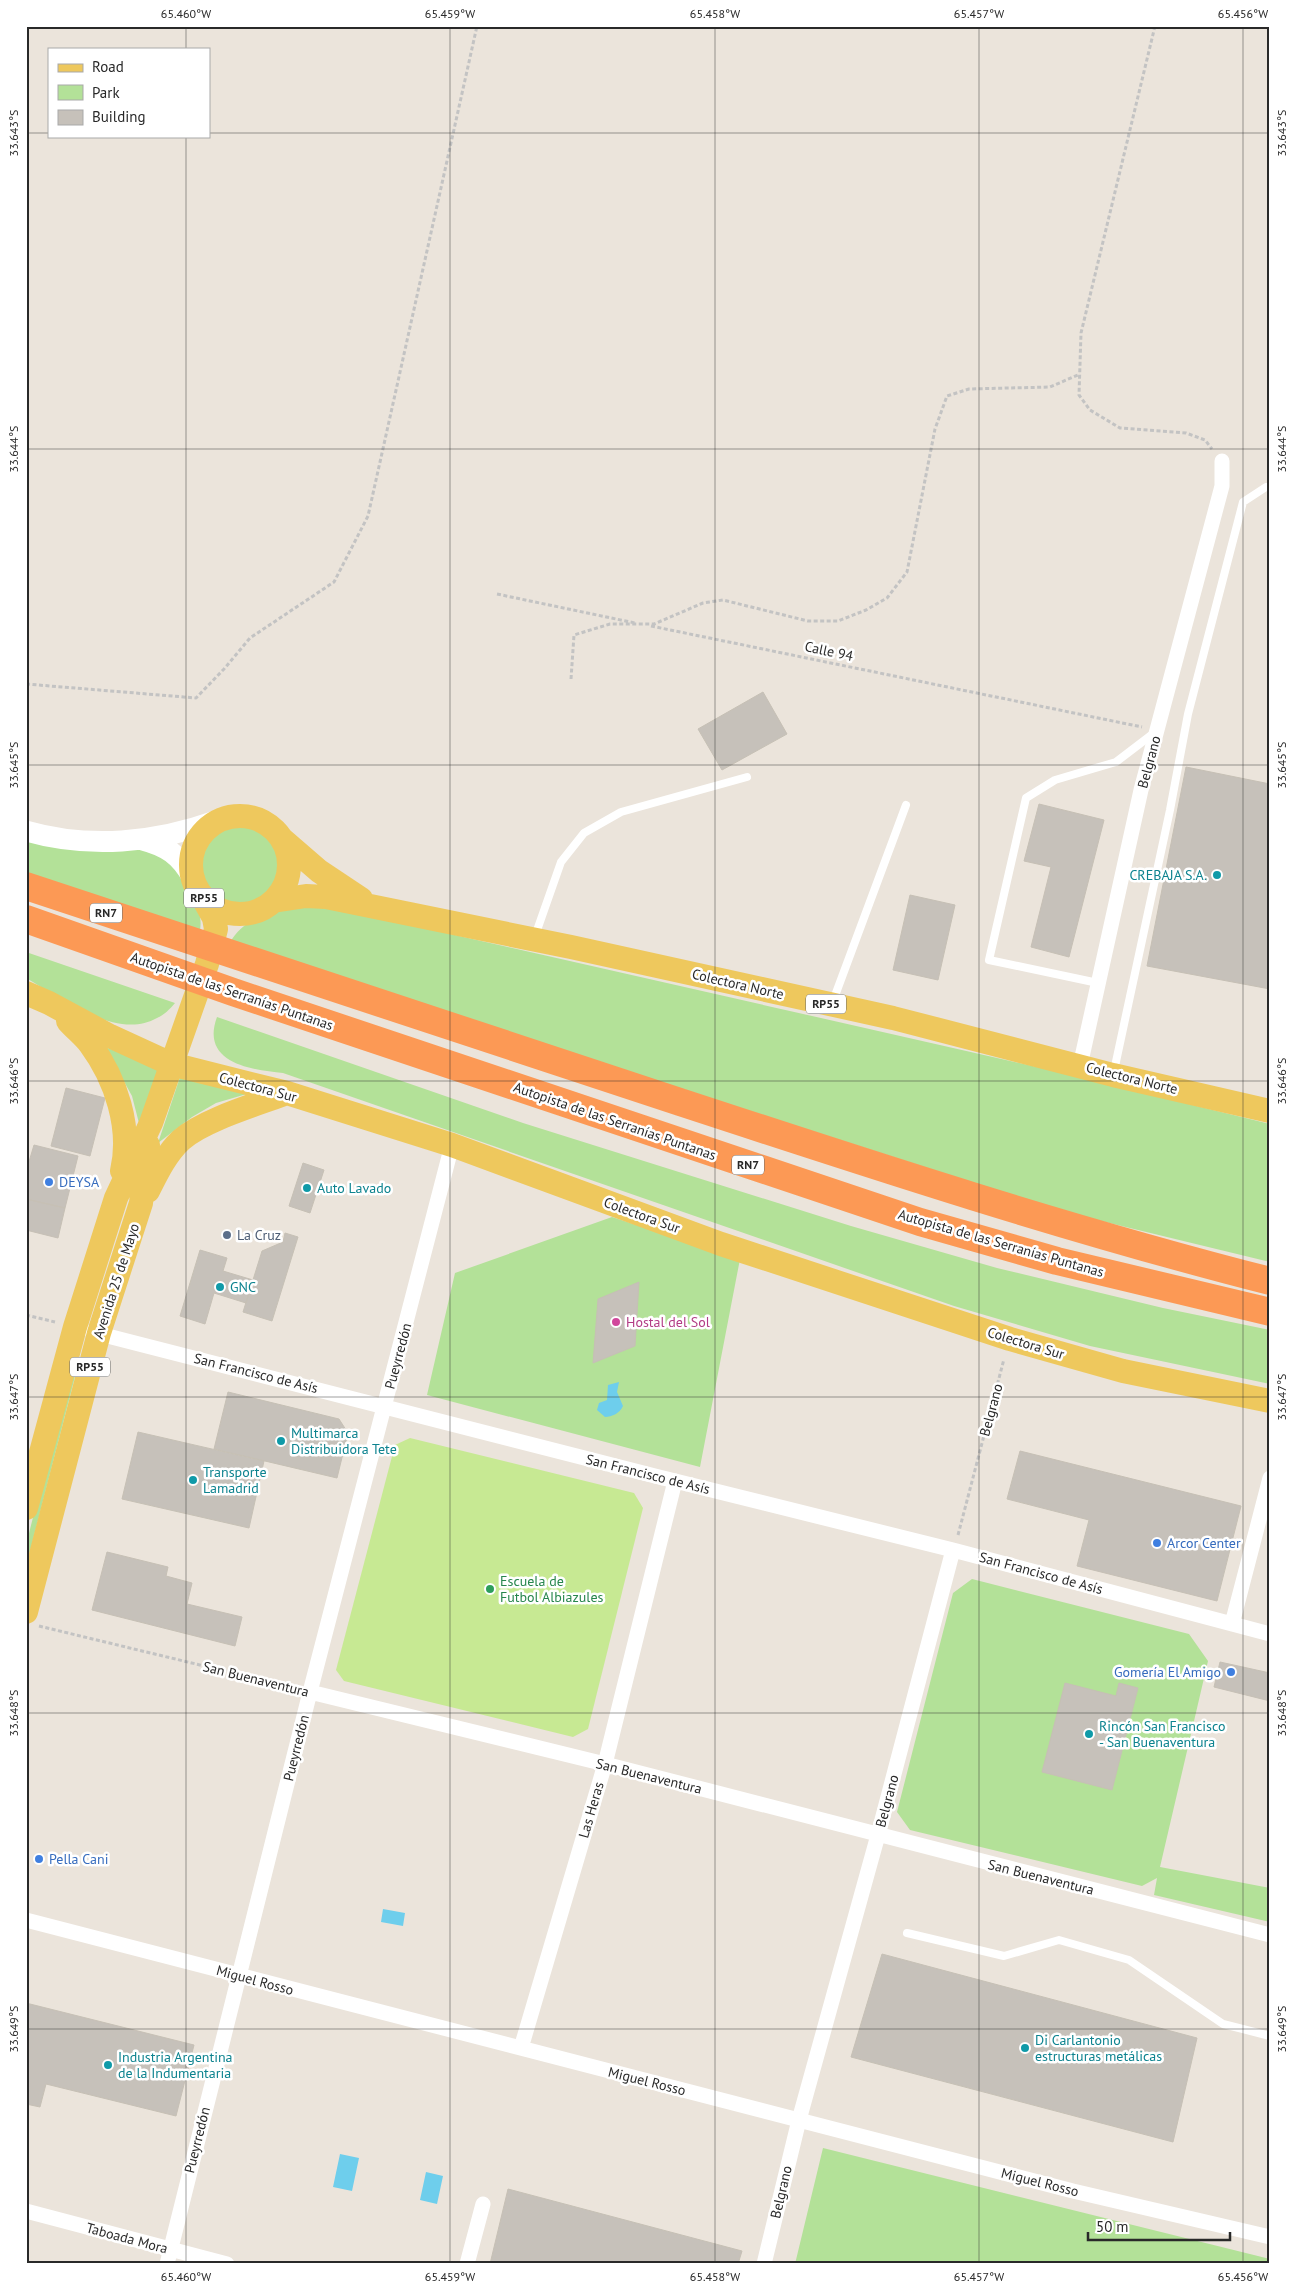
<svg xmlns="http://www.w3.org/2000/svg" width="1296" height="2290" viewBox="0 0 1296 2290" font-family="'PT Sans',sans-serif">
	<style>
		.green { fill: #b3e198 }
		.pitch { fill: #c7e993 }
		.water { fill: #6eceec }
		.building { fill: #c6c1ba; stroke: #c6c0b5 }
		.lines { fill: none; stroke-linecap: round; stroke-linejoin: round }
		.path { stroke: #c3c3c3; stroke-width: 3; stroke-dasharray: 4 2.5; stroke-linecap: butt }
		.lane { stroke: #fff; stroke-width: 8 }
		.street { stroke: #fff; stroke-width: 15 }
		.secondary { stroke: #fff; stroke-width: 21 }
		.primary { stroke: #eec85d; stroke-width: 24 }
		.highway { stroke: #fc9955; stroke-width: 28 }
		.ticks { fill: none; stroke: #292929; stroke-width: 1; stroke-opacity: 0.45 }
		.culture-dot { fill: #0f9aa8; stroke: #fff; stroke-width: 2 }
		.shop-dot { fill: #3f7fe0; stroke: #fff; stroke-width: 2 }
		.service-dot { fill: #5c6f8a; stroke: #fff; stroke-width: 2 }
		.hotel-dot { fill: #d1479c; stroke: #fff; stroke-width: 2 }
		.leisure-dot { fill: #2e9e5b; stroke: #fff; stroke-width: 2 }
		.labels { text-anchor: middle; stroke-width: 5; stroke-linejoin: round; paint-order: stroke }
		.shield { fill: #fff; stroke: #696969; stroke-width: 1 }
		.shield-label { font-size: 12px; font-weight: bold; fill: #292929 }
		.street-label { font-size: 14px; fill: #292929; stroke: #fff }
		.culture-label { font-size: 14px; fill: #0d838f; stroke: #fff; text-anchor: start }
		.shop-label { font-size: 14px; fill: #366cbe; stroke: #fff; text-anchor: start }
		.service-label { font-size: 14px; fill: #4e5e75; stroke: #fff; text-anchor: start }
		.hotel-label { font-size: 14px; fill: #b23c85; stroke: #fff; text-anchor: start }
		.leisure-label { font-size: 14px; fill: #27864d; stroke: #fff; text-anchor: start }
		.neatline { fill: none; stroke: #292929; stroke-width: 2 }
		.ticks-label { font-size: 12px; text-anchor: middle; fill: #292929 }
	</style>
	<rect width="100%" height="100%" fill="#ebe4db"/>
	<path class="green" d="M201 863a40 40 0 1 1 80 0a40 40 0 1 1-80 0Z
		M 26,837 C 66,840 131,839 166,858 C 180,866 186,881 192,895 C 199,909 203,919 199,935 L 26,876 Z
		M 297,904 L 362,914 L 1046,1069 L 1270,1124 L 1270,1262 L 1068,1213 L 229,944 C 243,918 269,912 297,904 Z
		M 26,952 L 175,1003 C 170,1009 164,1015 157,1018 C 117,1041 61,998 26,978 Z
		M 217,1017 L 523,1123 L 851,1226 L 997,1268 L 1163,1308 L 1270,1330 L 1270,1384 L 1090,1346 L 954,1306 L 283,1073 C 251,1070 200,1063 217,1017 Z
		M 105,1047 L 156,1066 L 160,1071 L 141,1131 L 132,1096 Z
		M 181,1074 L 257,1091 L 216,1103 L 192,1117 L 158,1143 Z
		M 612,1217 L 740,1259 L 700,1467 L 427,1395 L 455,1273 Z
		M 73,1360 L 79,1361 L 26,1567 L 26,1545 Z
		M 972,1579 L 1189,1634 L 1208,1661 L 1160,1867 L 1270,1888 L 1270,1922 L 1154,1895 L 1157,1878 L 1142,1886 L 910,1830 L 897,1812 L 953,1593 Z
		M 823,2148 L 1270,2259 L 1270,2264 L 795,2264 Z"/>
	<path class="pitch" d="M 410,1438 L 634,1493 L 643,1508 L 588,1729 L 573,1737 L 344,1681 L 336,1670 L 395,1445 Z"/>
	<path class="water" d="M 619,1382 L 617,1392 L 623,1406 C 620,1413 612,1417 605,1417 L 597,1410 L 599,1403 L 607,1400 L 608,1385 Z
		M 383,1909 L 405,1913 L 403,1926 L 381,1922 Z
		M 340,2154 L 359,2158 L 352,2191 L 333,2187 Z
		M 426,2172 L 443,2176 L 437,2204 L 420,2200 Z"/>
	<path class="building" d="M 763,692 L 787,734 L 722,770 L 698,729 Z
		M 1186,767 L 1270,784 L 1270,989 L 1147,966 Z
		M 1039,804 L 1104,820 L 1069,957 L 1031,947 L 1051,867 L 1024,861 Z
		M 910,895 L 955,905 L 938,980 L 893,970 Z
		M 66,1088 L 105,1098 L 90,1156 L 51,1146 Z
		M 34,1145 L 78,1156 L 65,1208 L 26,1199 L 26,1164 L 28,1165 Z
		M 303,1163 L 324,1170 L 310,1213 L 289,1206 Z
		M 26,1199 L 65,1208 L 58,1238 L 26,1230 Z
		M 285,1233 L 298,1237 L 272,1321 L 243,1312 L 262,1251 L 283,1242 Z
		M 200,1250 L 227,1258 L 223,1271 L 253,1280 L 246,1303 L 214,1293 L 205,1324 L 180,1316 Z
		M 639,1282 L 635,1346 L 593,1363 L 598,1299 Z
		M 228,1392 L 339,1419 L 348,1433 L 337,1478 L 214,1449 Z
		M 138,1432 L 264,1461 L 249,1528 L 122,1499 Z
		M 1020,1451 L 1241,1506 L 1217,1601 L 1077,1566 L 1089,1520 L 1007,1499 Z
		M 107,1552 L 168,1567 L 166,1576 L 192,1583 L 187,1604 L 242,1617 L 235,1646 L 92,1610 Z
		M 1220,1662 L 1270,1673 L 1270,1701 L 1214,1687 Z
		M 1065,1683 L 1116,1696 L 1119,1683 L 1138,1688 L 1112,1790 L 1042,1772 Z
		M 882,1954 L 1197,2038 L 1173,2142 L 851,2057 Z
		M 26,2003 L 194,2045 L 176,2116 L 46,2084 L 40,2107 L 26,2104 Z
		M 508,2189 L 742,2251 L 738,2264 L 490,2264 Z"/>
	<g class="lines">
		<path class="path" d="M 1155,26 L 1081,333 L 1079,395 L 1090,410 L 1120,428 L 1186,433 L 1205,440 L 1212,449
			M 497,594 L 635,623
			M 651,626 L 1142,727
			M 571,679 L 574,635 L 610,624 L 654,624 L 703,603 L 723,600 L 808,621 L 838,621 L 866,610 L 887,598 L 907,572 L 935,429 L 947,396 L 969,389 L 1050,387 L 1080,374
			M 26,684 L 196,698 L 224,669 L 250,638 L 334,582 L 368,516 L 477,26
			M 26,1315 L 55,1322
			M 958,1535 L 1004,1359
			M 39,1626 L 295,1688"/>
		<path class="lane" d="M 535,936 L 561,862 L 584,833 L 621,812 L 747,777
			M 1098,983 L 989,960 L 1026,798 L 1055,780 L 1116,762 L 1154,733
			M 833,1001 L 906,805
			M 1114,1071 L 1170,810 L 1188,714 L 1243,502 L 1266,487 L 1270,487
			M 907,1933 L 1004,1956 L 1059,1940 L 1129,1960 L 1223,2024 L 1270,2036"/>
		<path class="street" d="M 1080,1066 L 1141,790 L 1222,486 L 1222,461
			M 92,1332 L 655,1476 L 953,1550 L 1270,1634
			M 1232,1624 L 1270,1478
			M 310,1692 L 605,1764 L 1270,1935
			M 26,1920 L 1073,2191 L 1270,2237
			M 521,2048 L 605,1764 L 675,1481
			M 26,2211 L 227,2264
			M 167,2264 L 310,1692 L 452,1145
			M 467,2264 L 483,2204
			M 764,2264 L 799,2120 L 878,1835 L 953,1550"/>
		<path class="secondary" d="M 26,831 C 89,849 155,843 216,821
			M 143,840 C 166,846 180,855 192,877"/>
		<path class="primary" d="M191 865a49 49 0 1 1 98 0a49 49 0 1 1-98 0Z
			M 282,839 L 319,871 L 361,899
			M 273,901 L 306,896 L 326,897 L 571,947 L 893,1018 L 1113,1075 L 1270,1111
			M 26,993 L 49,1003 L 110,1036 L 171,1064 L 287,1093 L 452,1145 L 721,1244 L 1010,1339 L 1123,1371 L 1270,1401
			M 68,1021 C 75,1029 84,1036 90,1044 C 116,1079 132,1128 122,1171
			M 148,1191 C 157,1173 166,1154 181,1140 C 203,1120 258,1104 287,1093
			M 26,1508 L 75,1327 L 116,1198 L 151,1123 L 207,964 L 216,929 L 214,918 L 200,893
			M 26,1612 L 99,1333 L 141,1203 L 148,1145"/>
		<path class="highway" d="M 26,886 C 244,960 462,1031 680,1102 C 875,1166 1070,1230 1270,1281
			M 26,919 L 233,992 L 920,1222 L 1057,1261 L 1270,1312"/>
	</g>
	<path class="ticks" d="M 186,26 L 186,49M 450,26 L 450,2264M 715,26 L 715,2264M 979,26 L 979,2264M 1243,26 L 1243,2264M 26,133 L 49,133M 209,133 L 1270,133M 186,136 L 186,2264M 26,449 L 1270,449M 26,765 L 1270,765M 26,1081 L 1270,1081M 26,1397 L 1270,1397M 26,1713 L 1270,1713M 26,2029 L 1270,2029"/>
	<g class="culture-dot">
		<circle cx="1217" cy="875" r="5"/>
		<circle cx="307" cy="1188" r="5"/>
		<circle cx="220" cy="1287" r="5"/>
		<circle cx="281" cy="1441" r="5"/>
		<circle cx="193" cy="1480" r="5"/>
		<circle cx="1089" cy="1734" r="5"/>
		<circle cx="1025" cy="2048" r="5"/>
		<circle cx="108" cy="2065" r="5"/>
	</g>
	<g class="shop-dot">
		<circle cx="49" cy="1182" r="5"/>
		<circle cx="1157" cy="1543" r="5"/>
		<circle cx="1231" cy="1672" r="5"/>
		<circle cx="39" cy="1859" r="5"/>
	</g>
	<circle class="service-dot" cx="227" cy="1235" r="5"/>
	<circle class="hotel-dot" cx="616" cy="1322" r="5"/>
	<circle class="leisure-dot" cx="490" cy="1589" r="5"/>
	<g class="labels">
		<g class="shield">
			<rect x="184" y="888.5" width="40" height="19" rx="4"/>
			<rect x="90" y="903.5" width="32" height="19" rx="4"/>
			<rect x="806" y="994.5" width="40" height="19" rx="4"/>
			<rect x="732" y="1155.5" width="32" height="19" rx="4"/>
			<rect x="70" y="1357.5" width="40" height="19" rx="4"/>
		</g>
		<g class="shield-label">
			<text x="204" y="902">RP55</text>
			<text x="106" y="917">RN7</text>
			<text x="826" y="1008">RP55</text>
			<text x="748" y="1169">RN7</text>
			<text x="90" y="1371">RP55</text>
		</g>
		<g class="street-label">
			<text transform="translate(829 651) rotate(12)" y="5">Calle 94</text>
			<text transform="translate(1149 762) rotate(-75)" y="5">Belgrano</text>
			<text transform="translate(738 984) rotate(13)" y="5">Colectora Norte</text>
			<text transform="translate(232 991) rotate(19)" y="5">Autopista de las Serranías Puntanas</text>
			<text transform="translate(1132 1078) rotate(14)" y="5">Colectora Norte</text>
			<text transform="translate(258 1087) rotate(15)" y="5">Colectora Sur</text>
			<text transform="translate(615 1121) rotate(19)" y="5">Autopista de las Serranías Puntanas</text>
			<text transform="translate(642 1215) rotate(20)" y="5">Colectora Sur</text>
			<text transform="translate(1001 1243) rotate(16)" y="5">Autopista de las Serranías Puntanas</text>
			<text transform="translate(116 1281) rotate(-72)" y="5">Avenida 25 de Mayo</text>
			<text transform="translate(1026 1343) rotate(17)" y="5">Colectora Sur</text>
			<text transform="translate(398 1356) rotate(-75)" y="5">Pueyrredón</text>
			<text transform="translate(256 1373) rotate(14)" y="5">San Francisco de Asís</text>
			<text transform="translate(991 1410) rotate(-75)" y="5">Belgrano</text>
			<text transform="translate(648 1474) rotate(14)" y="5">San Francisco de Asís</text>
			<text transform="translate(1041 1573) rotate(15)" y="5">San Francisco de Asís</text>
			<text transform="translate(256 1679) rotate(14)" y="5">San Buenaventura</text>
			<text transform="translate(296 1748) rotate(-76)" y="5">Pueyrredón</text>
			<text transform="translate(649 1776) rotate(14)" y="5">San Buenaventura</text>
			<text transform="translate(887 1801) rotate(-75)" y="5">Belgrano</text>
			<text transform="translate(591 1810) rotate(-74)" y="5">Las Heras</text>
			<text transform="translate(1041 1877) rotate(14)" y="5">San Buenaventura</text>
			<text transform="translate(255 1980) rotate(15)" y="5">Miguel Rosso</text>
			<text transform="translate(647 2081) rotate(14)" y="5">Miguel Rosso</text>
			<text transform="translate(197 2140) rotate(-76)" y="5">Pueyrredón</text>
			<text transform="translate(1040 2182) rotate(14)" y="5">Miguel Rosso</text>
			<text transform="translate(781 2192) rotate(-77)" y="5">Belgrano</text>
			<text transform="translate(127 2238) rotate(15)" y="5">Taboada Mora</text>
		</g>
		<g class="culture-label">
			<text x="1207" y="880" text-anchor="end">CREBAJA S.A.</text>
			<text x="317" y="1193">Auto Lavado</text>
			<text x="230" y="1292">GNC</text>
			<text x="291" y="1438">Multimarca<tspan x="291" dy="16">Distribuidora Tete</tspan></text>
			<text x="203" y="1477">Transporte<tspan x="203" dy="16">Lamadrid</tspan></text>
			<text x="1099" y="1731">Rincón San Francisco<tspan x="1099" dy="16">- San Buenaventura</tspan></text>
			<text x="1035" y="2045">Di Carlantonio<tspan x="1035" dy="16">estructuras metálicas</tspan></text>
			<text x="118" y="2062">Industria Argentina<tspan x="118" dy="16">de la Indumentaria</tspan></text>
		</g>
		<g class="shop-label">
			<text x="59" y="1187">DEYSA</text>
			<text x="1167" y="1548">Arcor Center</text>
			<text x="1221" y="1677" text-anchor="end">Gomería El Amigo</text>
			<text x="49" y="1864">Pella Cani</text>
		</g>
		<g class="service-label">
			<text x="237" y="1240">La Cruz</text>
		</g>
		<g class="hotel-label">
			<text x="626" y="1327">Hostal del Sol</text>
		</g>
		<g class="leisure-label">
			<text x="500" y="1586">Escuela de<tspan x="500" dy="16">Futbol Albiazules</tspan></text>
		</g>
	</g>
	<rect width="1296" height="2290" fill="none" stroke="#ffffff" stroke-width="55"/>
	<rect x="48" y="48" width="162" height="90" fill="#ffffff" stroke="#a9a9a9"/>
	<rect x="58" y="64" width="25" height="8" fill="#eec85d" stroke="#a9a9a9"/>
	<text x="92" y="72" font-size="15" fill="#292929">Road</text>
	<rect x="58" y="85" width="25" height="15" fill="#b3e198" stroke="#a9a9a9"/>
	<text x="92" y="98" font-size="15" fill="#292929">Park</text>
	<rect x="58" y="110" width="25" height="15" fill="#c6c1ba" stroke="#a9a9a9"/>
	<text x="92" y="122" font-size="15" fill="#292929">Building</text>
	<path d="M1088 2232v8h142v-8" fill="none" stroke="#292929" stroke-width="2.5"/>
	<text x="1096" y="2232" font-size="15" fill="#292929" stroke="#ffffff" stroke-width="4" paint-order="stroke">50 m</text>
	<rect x="28" y="28" width="1240" height="2234" class="neatline"/>
	<g class="ticks-label">
		<text x="186" y="18">65.460°W</text>
		<text x="450" y="18">65.459°W</text>
		<text x="715" y="18">65.458°W</text>
		<text x="979" y="18">65.457°W</text>
		<text x="1243" y="18">65.456°W</text>
		<text transform="translate(14 133) rotate(-90)" y="4">33.643°S</text>
		<text transform="translate(1282 133) rotate(-90)" y="4">33.643°S</text>
		<text transform="translate(14 449) rotate(-90)" y="4">33.644°S</text>
		<text transform="translate(1282 449) rotate(-90)" y="4">33.644°S</text>
		<text transform="translate(14 765) rotate(-90)" y="4">33.645°S</text>
		<text transform="translate(1282 765) rotate(-90)" y="4">33.645°S</text>
		<text transform="translate(14 1081) rotate(-90)" y="4">33.646°S</text>
		<text transform="translate(1282 1081) rotate(-90)" y="4">33.646°S</text>
		<text transform="translate(14 1397) rotate(-90)" y="4">33.647°S</text>
		<text transform="translate(1282 1397) rotate(-90)" y="4">33.647°S</text>
		<text transform="translate(14 1713) rotate(-90)" y="4">33.648°S</text>
		<text transform="translate(1282 1713) rotate(-90)" y="4">33.648°S</text>
		<text transform="translate(14 2029) rotate(-90)" y="4">33.649°S</text>
		<text transform="translate(1282 2029) rotate(-90)" y="4">33.649°S</text>
		<text x="186" y="2281">65.460°W</text>
		<text x="450" y="2281">65.459°W</text>
		<text x="715" y="2281">65.458°W</text>
		<text x="979" y="2281">65.457°W</text>
		<text x="1243" y="2281">65.456°W</text>
	</g>
</svg>
